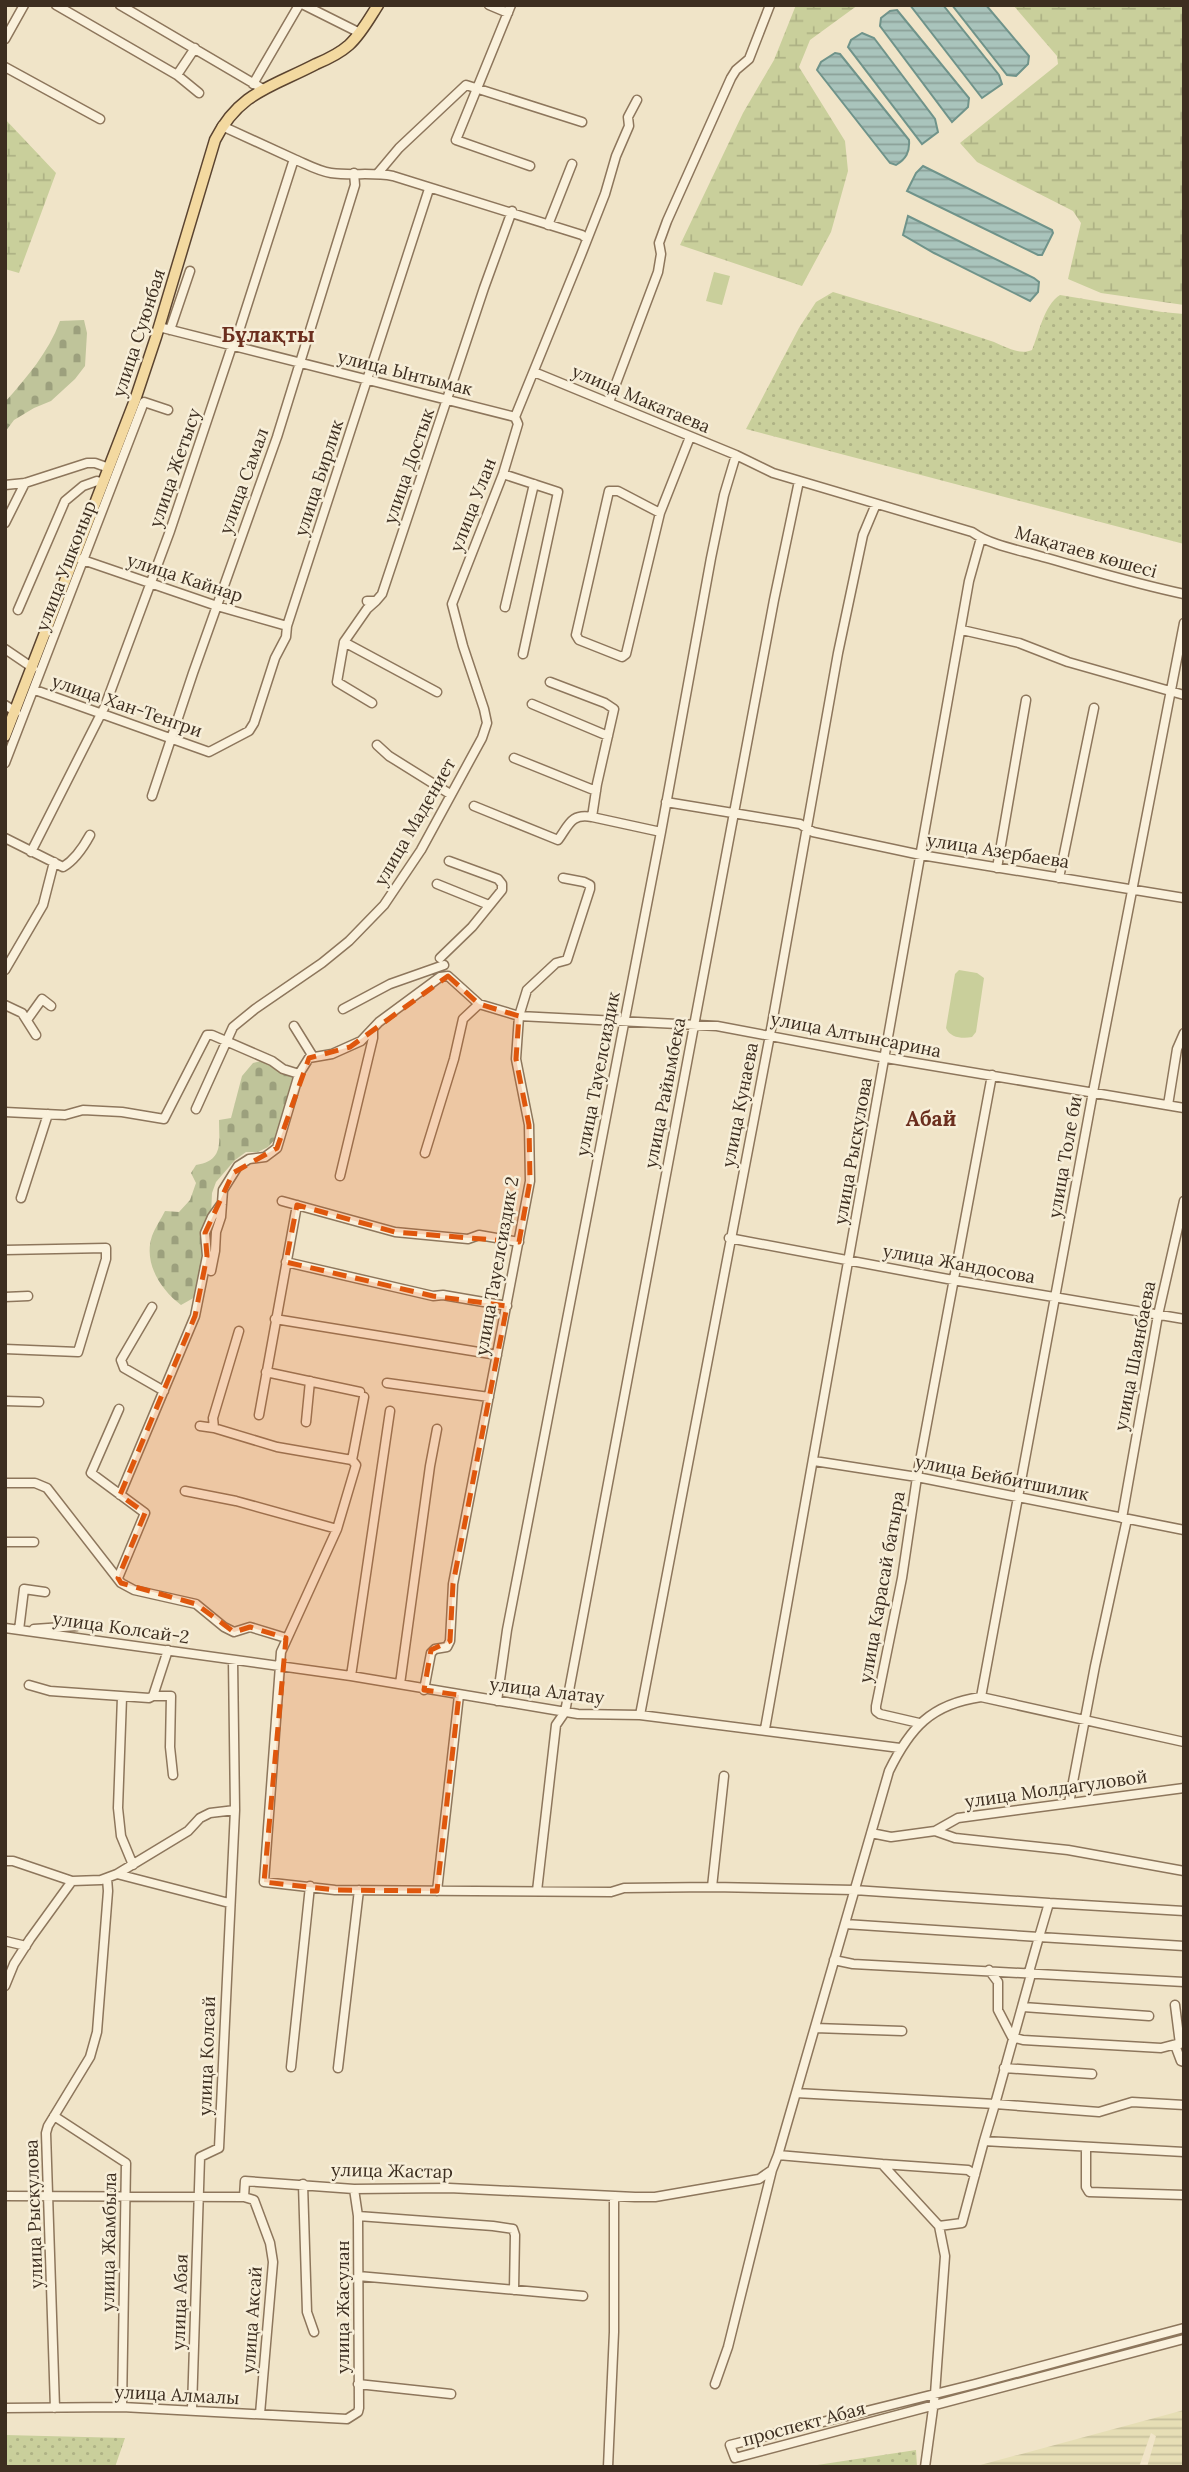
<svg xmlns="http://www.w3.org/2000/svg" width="1189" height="2472" viewBox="0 0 1189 2472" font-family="Lora,serif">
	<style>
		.farmland { fill: url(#farmland-rules) }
		.grass { fill: url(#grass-dots) }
		.wetland { fill: url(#wetland-marsh) }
		.cemetery { fill: url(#cemetery-stones) }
		.pitch { fill: #c9cf9b }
		.water { fill: url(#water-rules); stroke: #6f938a; stroke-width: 2 }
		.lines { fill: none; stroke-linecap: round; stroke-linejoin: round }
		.minor-casing { stroke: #8d765c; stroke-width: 11 }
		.major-casing { stroke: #5b4430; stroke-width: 13 }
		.minor { stroke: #faf1dc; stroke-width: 8 }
		.major { stroke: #f3d9a0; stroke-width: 10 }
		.marked { fill: #df570d; fill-opacity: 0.2; stroke: #df570d; stroke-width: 5; stroke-dasharray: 14 9; stroke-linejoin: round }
		.labels { text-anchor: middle; stroke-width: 5; stroke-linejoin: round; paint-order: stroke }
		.street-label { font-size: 18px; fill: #3d2e20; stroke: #f7eed8 }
		.quarter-label { font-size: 21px; font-weight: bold; fill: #6b2e1e; stroke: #f7eed8 }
	</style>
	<defs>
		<pattern id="farmland-rules" width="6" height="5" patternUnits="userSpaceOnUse" patternTransform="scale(1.75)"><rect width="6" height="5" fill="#e6deb5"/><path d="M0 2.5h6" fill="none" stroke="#c6bf9b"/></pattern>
		<pattern id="grass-dots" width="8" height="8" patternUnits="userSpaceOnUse" patternTransform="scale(1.75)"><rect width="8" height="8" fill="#c9cf9b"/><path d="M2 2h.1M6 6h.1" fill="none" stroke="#aeb285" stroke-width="1.8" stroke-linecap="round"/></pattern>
		<pattern id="wetland-marsh" width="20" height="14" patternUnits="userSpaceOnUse" patternTransform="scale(1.75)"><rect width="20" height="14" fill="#c9cf9b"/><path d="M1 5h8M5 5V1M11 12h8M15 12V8" fill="none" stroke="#aeb285"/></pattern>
		<pattern id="cemetery-stones" width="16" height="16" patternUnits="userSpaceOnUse" patternTransform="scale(1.75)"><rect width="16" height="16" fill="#bfc49a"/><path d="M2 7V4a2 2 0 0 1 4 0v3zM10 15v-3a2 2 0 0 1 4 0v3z" fill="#9ca07d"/></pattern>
		<pattern id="water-rules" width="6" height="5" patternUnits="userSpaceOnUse" patternTransform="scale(1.75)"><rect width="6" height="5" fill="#a9c4bc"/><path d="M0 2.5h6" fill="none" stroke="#8ba098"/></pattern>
	</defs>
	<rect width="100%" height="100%" fill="#f0e4c8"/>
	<path class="farmland" d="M 1184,2410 L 1184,2467 L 1147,2467 L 1156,2436 L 1151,2433 L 1139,2467 L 973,2467 Z"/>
	<path class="grass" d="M 833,292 C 886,308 939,323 991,341 C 1003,345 1019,356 1032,350 C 1039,333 1044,305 1060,295 L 1162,312 L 1184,314 L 1184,544 L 746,429 L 799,328 L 816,302 Z
		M 5,2435 L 125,2438 L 115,2467 L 5,2467 Z
		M 916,2450 L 917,2467 L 804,2467 Z"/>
	<path class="wetland" d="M 796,5 L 858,5 L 810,40 L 799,67 L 845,141 L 848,171 L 831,232 L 802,286 L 680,245 L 743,113 L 774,60 Z
		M 1013,5 L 1184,5 L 1184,305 L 1101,293 L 1068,279 L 1081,223 L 1073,211 L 977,162 L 960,143 L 1058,64 L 1057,56 Z
		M 5,119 L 56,173 L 19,273 L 5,269 Z"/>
	<path class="cemetery" d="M 84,320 L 87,333 L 85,366 L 75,379 L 51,401 L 34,408 L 14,420 L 5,432 L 5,402 C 27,377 48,353 60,321 Z
		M 261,1061 L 296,1075 L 277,1137 L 268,1147 L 258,1152 L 246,1152 L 235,1160 L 216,1182 L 212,1193 L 211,1215 L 197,1296 L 181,1305 C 161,1290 143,1263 152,1236 C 155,1228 161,1219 165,1211 L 179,1212 L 190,1200 L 196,1183 L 191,1173 L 196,1165 C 224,1161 219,1142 219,1120 L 231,1118 L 242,1076 L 253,1063 Z"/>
	<path class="pitch" d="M 714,272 L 730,276 L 722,305 L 706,301 Z
		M 959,970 L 977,973 L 984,978 L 976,1032 L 972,1037 C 963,1039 950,1038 946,1028 L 955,974 Z"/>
	<path class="water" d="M 910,5 L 943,5 L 999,75 L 1002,84 L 982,98 Z
		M 952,5 L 986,5 L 1029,56 L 1028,64 L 1016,76 L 1007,75 Z
		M 897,10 L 969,98 L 968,107 L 952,122 L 880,26 L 881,18 L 890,11 Z
		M 862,33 L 874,38 L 935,119 L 938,132 L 922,144 L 848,47 L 851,40 Z
		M 835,53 L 840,54 L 909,140 C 910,152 906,159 896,165 L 890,163 L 817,70 L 821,62 Z
		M 923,166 L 1052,230 L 1053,233 L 1042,255 L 1038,255 L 907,191 L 916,173 Z
		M 908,216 L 1034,278 L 1039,282 L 1038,292 L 1030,301 L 934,253 L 903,235 Z"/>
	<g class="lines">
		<g class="minor-casing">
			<path id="minor" d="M 56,5 L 177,75 L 199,93
				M 120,5 L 263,89
				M 304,5 L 360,33
				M 489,5 L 508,13
				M 511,5 L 456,140 L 530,166
				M 5,39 L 24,5
				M 5,67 L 100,119
				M 177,75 L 195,48
				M 253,84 L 299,5
				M 294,159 C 306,164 318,171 331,173 C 352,176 372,172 393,176 L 582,235 L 587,239
				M 378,173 L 399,148 L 466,85 L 582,122
				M 548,225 L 572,164
				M 159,327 L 515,417
				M 170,330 L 190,271
				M 534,372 L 736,455 L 773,473 L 972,532 C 992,546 1020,550 1043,557 C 1090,570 1136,584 1184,594
				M 609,402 L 658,272 L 661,254 L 659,243 L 667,221 L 731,78 L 736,70 L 749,59 L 770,5
				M 515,417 L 581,255 L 605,194 L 616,156 L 629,126 L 628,117 L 637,100
				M 503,474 L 558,492 L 523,654
				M 5,485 L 25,483 L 87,463 L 95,463 L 109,468
				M 660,513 L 618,491 L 609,491 L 576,635 L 579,640 L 622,657 L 626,654 L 660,513 L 690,437
				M 5,523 L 25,483
				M 80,559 L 217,606 L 287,626
				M 367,601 L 376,601 L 382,594 L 484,288 L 512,211
				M 376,601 L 367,609 L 344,642 L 437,692
				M 505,607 L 534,484
				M 18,610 L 65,501 L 83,486 L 97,481 L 103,483
				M 962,630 L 1019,643 L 1068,662 L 1184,695
				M 344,642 L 337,682 L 372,703
				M 5,649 L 33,668
				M 550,682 L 605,703 L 614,709 L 597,784 L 592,817 L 661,832
				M 35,690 L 209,752 L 249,731 L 254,723 L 275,658 L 286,637 L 287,626 L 429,189
				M 532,704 L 608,736
				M 5,705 L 16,712
				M 377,745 L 389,756 L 450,794
				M 514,758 L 596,791
				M 5,763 L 144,402 L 168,410
				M 152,796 L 193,673 L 277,437 L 355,185 L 354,173
				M 666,802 L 800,824 L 813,832 L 921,855 L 1184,898
				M 474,806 L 558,840 C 569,825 571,813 592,817
				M 5,838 L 63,867 C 75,860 84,846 90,835
				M 31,852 L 105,706 L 170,531 L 232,346 L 238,334 L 294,159 L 222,126
				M 997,868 L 1026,700
				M 1059,878 L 1094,708
				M 437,884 L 489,905
				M 440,958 L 472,927 L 502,890 L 502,884 L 498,879 L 449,861
				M 5,970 L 43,905 L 54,862
				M 5,1005 L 22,1013 L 36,1035
				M 343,1009 L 390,984 L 444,965
				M 27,1020 L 42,999 L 51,1006
				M 294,1026 L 312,1055
				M 1168,1105 L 1177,1049 L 1184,1033
				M 196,1109 L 233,1027 L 255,1009 L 322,963 L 349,941 L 384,905 L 421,850 L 482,738 L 487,723 L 484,709 L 463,646 L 452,604 L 503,474 L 518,424 L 515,417
				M 5,1112 L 65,1115 L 83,1110 L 122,1112 L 164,1119 L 207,1035 L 212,1035 L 272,1061 L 283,1069 L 299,1074
				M 425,1153 L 454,1059 L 463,1019 L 479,1004
				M 340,1176 L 373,1038 L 373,1030
				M 21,1198 L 48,1114
				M 282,1201 L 395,1232 L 468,1239 L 479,1235 L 519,1242
				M 729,1238 L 953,1280 L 1184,1319
				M 5,1250 L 106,1248 L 106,1259 L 78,1352 L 5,1349
				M 286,1262 L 433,1296 L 443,1295 L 507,1306
				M 211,1271 L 215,1251 L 216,1232 L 221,1217 L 223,1190 L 238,1166 L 249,1159 L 265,1157 L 277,1148 L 299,1074 L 309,1058 L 332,1054 L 361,1041 L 379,1022 L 440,977 L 448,976 L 479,1004 L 519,1016 L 717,1026 L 886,1058 L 1184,1108
				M 5,1297 L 28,1296
				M 152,1307 L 121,1360 L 124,1368 L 164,1391
				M 275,1319 L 497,1355
				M 266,1372 L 360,1392
				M 387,1383 L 489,1397
				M 5,1401 L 39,1402
				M 259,1415 L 297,1205
				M 306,1422 L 310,1381
				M 200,1426 L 214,1428 L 277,1447 L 352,1460 L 356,1465 L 337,1529 L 281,1652 L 264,1882 L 335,1890 L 611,1892 L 624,1888 L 712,1887 L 854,1890 L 1049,1903
				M 214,1428 L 213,1418 L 239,1331
				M 352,1460 L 364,1397
				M 814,1461 L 917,1477 L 1184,1530
				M 5,1483 L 35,1483 L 47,1488 L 121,1583 L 134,1590 L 196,1604 L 224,1627 L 234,1632 L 250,1627 L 286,1638
				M 185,1491 L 236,1501 L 337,1529
				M 120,1495 L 195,1316 L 207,1256 L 205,1233 L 212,1217 L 222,1203
				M 1122,1518 L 1158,1315 L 1184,1201
				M 5,1542 L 34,1542
				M 118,1578 L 145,1513 L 91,1473 L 119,1409
				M 5,1628 L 351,1676 L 578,1714 L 640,1715 L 900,1748
				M 34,1629 L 77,1626
				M 21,1630 L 19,1630 L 24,1589 L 45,1592
				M 351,1676 L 390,1411
				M 400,1684 L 430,1466 L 437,1429
				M 29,1685 L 50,1691 L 149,1698 L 153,1696 L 171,1696 L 170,1747 L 173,1775
				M 424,1690 L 431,1653 L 435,1649 L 447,1647 L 450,1641 L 453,1584 L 530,1181 L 529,1125 L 516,1059 L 519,1016 L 527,990 L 556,963 L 567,960 L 590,889 L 590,885 L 584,882 L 563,878
				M 153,1696 L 168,1650
				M 122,1697 L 118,1808 L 121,1836 L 133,1865
				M 981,1697 L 1093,1092 L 1184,623
				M 497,1701 L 507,1630 L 661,832 L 711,558 L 724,495 L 736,455
				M 640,1715 L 770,1035 L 838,653 L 863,535 L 876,504
				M 919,1723 L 880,1714 L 876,1711 L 876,1706 L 902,1578 L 917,1477 L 992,1075
				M 765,1729 L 969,581 L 981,538
				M 1069,1803 L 1095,1666 L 1127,1519
				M 935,1831 L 958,1818 L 1184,1788
				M 871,1833 L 891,1837 L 935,1831 L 955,1838 L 1068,1850 L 1184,1871
				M 5,1861 L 13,1861 L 72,1881 L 101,1880 L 117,1874 L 188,1831 L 200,1818 L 210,1813 L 235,1810
				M 117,1874 L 229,1903
				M 712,1887 L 724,1776
				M 437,1891 L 459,1695
				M 537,1891 L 556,1725 L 565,1712 L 774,600 L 799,481
				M 845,1924 L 1039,1937 L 1049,1903 L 1184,1911
				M 5,1941 L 26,1946
				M 1184,1946 L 1039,1937 L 1029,1972 L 1030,1978 L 995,2104 L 1099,2112 L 1132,2102 L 1184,2105
				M 834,1960 L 853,1964 L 1184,1982
				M 989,1970 L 998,1982 L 998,2010 L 1012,2037 L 1023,2040 L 1161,2048 L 1184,2042
				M 5,1986 L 14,1964 L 30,1939 L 72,1881
				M 1175,2005 L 1180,2044
				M 1023,2007 L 1149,2016
				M 815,2028 L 902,2031
				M 1175,2045 L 1181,2061 L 1184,2062
				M 291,2067 L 310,1886
				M 338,2068 L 359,1890
				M 1004,2068 L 1092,2074
				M 796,2093 L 995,2104 L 984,2141 L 1184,2152
				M 54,2116 L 126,2163 L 122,2407
				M 1086,2147 L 1086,2187 L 1089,2192 L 1184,2195
				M 778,2155 L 882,2164 L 939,2226 L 945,2256 L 935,2394 L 925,2467
				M 882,2164 L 968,2170 L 975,2175
				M 303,2184 L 307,2312 L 314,2332
				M 5,2196 L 244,2197 L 254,2200 L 270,2243 L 273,2262 L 260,2414
				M 244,2197 L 245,2181 L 354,2189 L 449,2188 L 635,2197 L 655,2197 L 759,2179 L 772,2170 L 778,2155 L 889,1771 C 910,1728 931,1704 981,1697 L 1184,1742
				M 358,2216 L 493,2226 L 513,2229 L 515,2235 L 514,2290
				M 939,2226 L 962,2223 L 984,2141
				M 358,2276 L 583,2296
				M 1184,2328 L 975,2384 L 730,2445 L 735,2458 L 1184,2339
				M 358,2384 L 451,2394
				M 715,2384 L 728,2347 L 772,2170
				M 5,2408 L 122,2407 L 347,2419 L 358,2412 L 359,2408 L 358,2216 L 354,2189
				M 55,2408 L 46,2133 L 48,2126 L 90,2057 L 97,2032 L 108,1891 L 107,1878
				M 192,2409 L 200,2157 L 219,2148 L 235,1810 L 233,1660
				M 608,2467 L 614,2332 L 614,2196"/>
		</g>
		<g class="major-casing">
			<path id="major" d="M 5,736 L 135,400 L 156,337 L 215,140 C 239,92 272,87 316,64 C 328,59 340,53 349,45 C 361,34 369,19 378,5"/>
		</g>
		<use href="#minor" class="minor"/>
		<use href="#major" class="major"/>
	</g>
	<path class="marked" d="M 448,976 L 479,1004 L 519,1016 L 516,1059 L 529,1125 L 530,1181 L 519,1242 L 395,1232 L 297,1205 L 286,1262 L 433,1296 L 507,1306 L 453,1584 L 450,1641 L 431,1650 L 424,1690 L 459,1695 L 437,1891 L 335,1890 L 264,1882 L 286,1638 L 250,1627 L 234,1632 L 196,1604 L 121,1583 L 118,1578 L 145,1513 L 120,1495 L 195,1316 L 207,1256 L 205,1233 L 233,1173 L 277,1148 L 309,1058 L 350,1047 Z"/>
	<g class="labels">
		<g class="street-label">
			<text transform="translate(139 333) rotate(-72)" y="6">улица Суюнбая</text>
			<text transform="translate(405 373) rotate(14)" y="6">улица Ынтымак</text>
			<text transform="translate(641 399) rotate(23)" y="6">улица Макатаева</text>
			<text transform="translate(409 466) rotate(-71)" y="6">улица Достык</text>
			<text transform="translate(175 468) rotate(-71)" y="6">улица Жетысу</text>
			<text transform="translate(319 478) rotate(-72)" y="6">улица Бирлик</text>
			<text transform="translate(244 481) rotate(-70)" y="6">улица Самал</text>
			<text transform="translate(473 505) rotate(-69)" y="6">улица Улан</text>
			<text transform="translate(1086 552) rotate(16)" y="6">Мақатаев көшесі</text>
			<text transform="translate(66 566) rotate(-69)" y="6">улица Ушконыр</text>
			<text transform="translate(185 578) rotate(18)" y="6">улица Кайнар</text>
			<text transform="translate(127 706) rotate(19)" y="6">улица Хан-Тенгри</text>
			<text transform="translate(415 822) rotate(-60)" y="6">улица Мадениет</text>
			<text transform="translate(998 851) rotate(9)" y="6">улица Азербаева</text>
			<text transform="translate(856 1035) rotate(11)" y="6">улица Алтынсарина</text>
			<text transform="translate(598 1074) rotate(-79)" y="6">улица Тауелсиздик</text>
			<text transform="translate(665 1093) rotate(-79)" y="6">улица Райымбека</text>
			<text transform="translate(740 1105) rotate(-79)" y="6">улица Кунаева</text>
			<text transform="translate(853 1151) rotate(-80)" y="6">улица Рыскулова</text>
			<text transform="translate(1065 1157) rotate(-80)" y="6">улица Толе би</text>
			<text transform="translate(959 1264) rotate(10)" y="6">улица Жандосова</text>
			<text transform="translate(497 1266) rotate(-80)" y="6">улица Тауелсиздик 2</text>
			<text transform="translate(1135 1356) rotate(-79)" y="6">улица Шаянбаева</text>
			<text transform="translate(1002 1478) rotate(11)" y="6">улица Бейбитшилик</text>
			<text transform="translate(882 1587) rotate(-80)" y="6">улица Карасай батыра</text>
			<text transform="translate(121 1628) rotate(8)" y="6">улица Колсай-2</text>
			<text transform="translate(547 1691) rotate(7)" y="6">улица Алатау</text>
			<text transform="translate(1056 1789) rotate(-8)" y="6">улица Молдагуловой</text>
			<text transform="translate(207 2056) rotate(-88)" y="6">улица Колсай</text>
			<text transform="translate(392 2171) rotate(1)" y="6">улица Жастар</text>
			<text transform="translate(34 2214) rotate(-92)" y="6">улица Рыскулова</text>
			<text transform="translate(109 2242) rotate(-89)" y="6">улица Жамбыла</text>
			<text transform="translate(180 2302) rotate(-88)" y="6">улица Абая</text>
			<text transform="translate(343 2307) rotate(-90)" y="6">улица Жасулан</text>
			<text transform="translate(252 2320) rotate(-86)" y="6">улица Аксай</text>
			<text transform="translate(177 2395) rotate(3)" y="6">улица Алмалы</text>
			<text transform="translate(804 2424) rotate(-15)" y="6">проспект Абая</text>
		</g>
		<g class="quarter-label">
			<text x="268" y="342">Бұлақты</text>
			<text x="931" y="1126">Абай</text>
		</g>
	</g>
	<rect width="1189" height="2472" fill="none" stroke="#3d2e20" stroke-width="14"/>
</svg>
